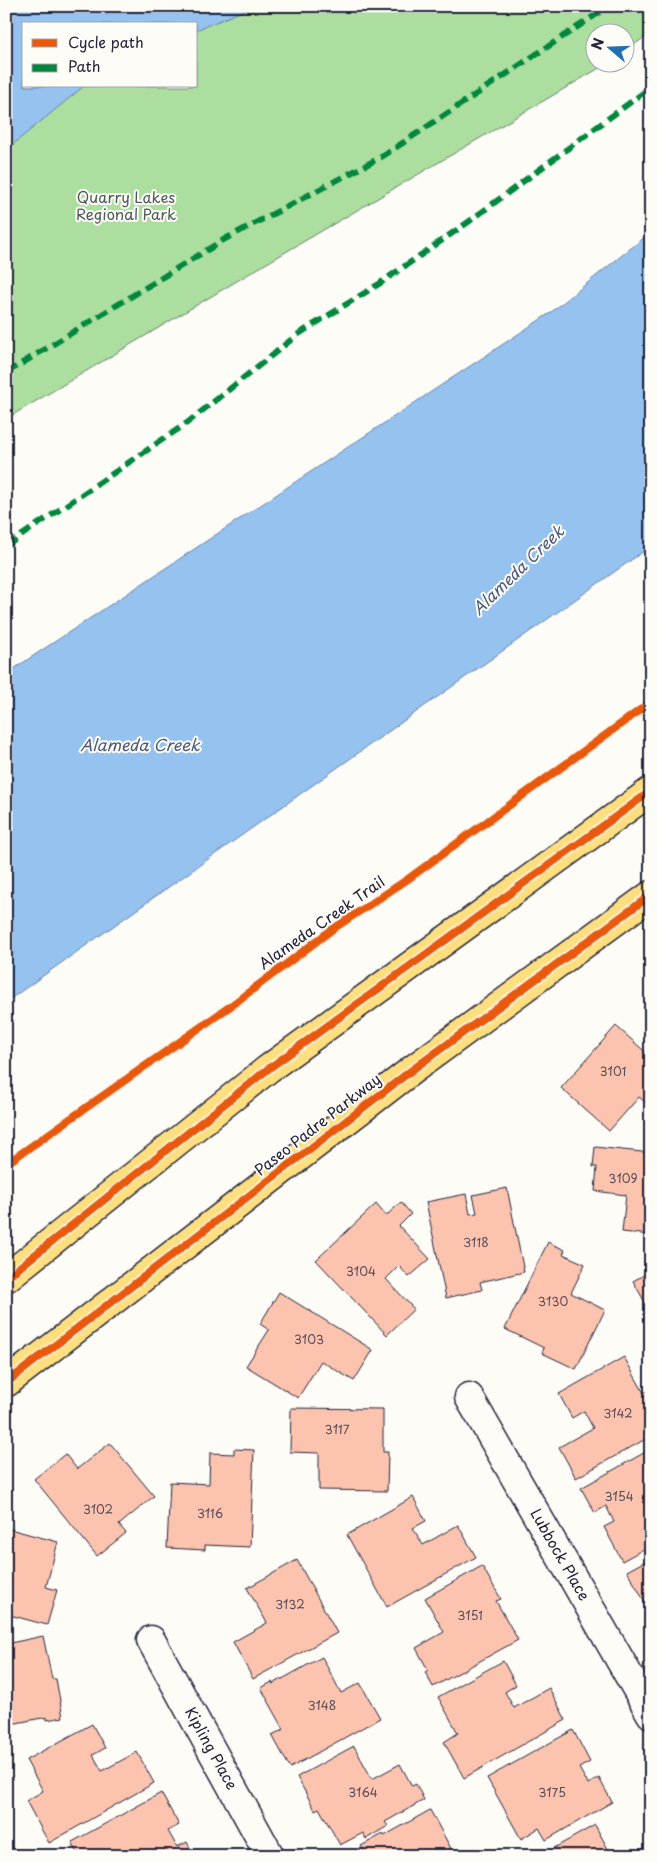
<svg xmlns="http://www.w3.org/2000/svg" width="657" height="1862" viewBox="0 0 657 1862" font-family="'Playpen Sans',sans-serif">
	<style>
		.green { fill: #acde9f; stroke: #67806d; fill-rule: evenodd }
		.water { fill: #95c2ef; stroke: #6782a7 }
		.building { fill: #fcc4af; stroke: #22223b }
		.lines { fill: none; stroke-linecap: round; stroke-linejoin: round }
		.minor-casing { stroke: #22223b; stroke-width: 31 }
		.major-casing { stroke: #22223b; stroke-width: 31 }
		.path { stroke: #22223b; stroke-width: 3; stroke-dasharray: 4 4; stroke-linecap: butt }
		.minor { stroke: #fdfcf7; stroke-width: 28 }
		.major { stroke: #fedf80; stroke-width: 28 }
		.quiet { stroke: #00873e; stroke-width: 6; stroke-dasharray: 12 6; stroke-linecap: butt }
		.cycleway-casing { stroke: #fdfcf7; stroke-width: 11 }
		.cycleway { stroke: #e8590c; stroke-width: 8 }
		.labels { text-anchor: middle; stroke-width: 4; stroke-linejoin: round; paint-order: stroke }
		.number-label { font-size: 12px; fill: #584a58 }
		.park-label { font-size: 15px; fill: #4b5a59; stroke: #fdfcf7 }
		.street-label { font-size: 15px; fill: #22223b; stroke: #fdfcf7 }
		.water-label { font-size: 16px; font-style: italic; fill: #4a5a7a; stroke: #fdfcf7 }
	</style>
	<rect width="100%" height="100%" fill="#fdfcf7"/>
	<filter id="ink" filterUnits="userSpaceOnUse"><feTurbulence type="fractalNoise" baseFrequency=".02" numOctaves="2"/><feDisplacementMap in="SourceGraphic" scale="10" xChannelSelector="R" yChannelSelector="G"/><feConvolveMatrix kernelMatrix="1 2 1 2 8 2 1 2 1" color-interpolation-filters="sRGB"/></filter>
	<g filter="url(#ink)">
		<path class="green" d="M 6,6 L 651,6 L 651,33 L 625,51 L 624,32 L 594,32 L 594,62 L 609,63 L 603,66 L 267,263 L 6,419 ZM 24,24 L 196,24 L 196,86 L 24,86 Z"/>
		<path class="water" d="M 6,6 L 255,6 L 196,30 L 196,24 L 24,24 L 24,86 L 84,86 L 6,150 Z
			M 651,232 L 651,546 L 6,1002 L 6,674 L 550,313 Z"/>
		<path class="building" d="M 616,1026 L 651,1057 L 651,1107 L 639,1097 L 609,1131 L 561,1088 Z
			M 595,1147 L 651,1153 L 651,1235 L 622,1232 L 626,1195 L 595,1191 L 597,1167 L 593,1167 Z
			M 507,1188 L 524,1272 L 480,1282 L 482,1290 L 446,1298 L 426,1202 L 466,1194 L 470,1214 L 477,1213 L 473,1195 Z
			M 401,1202 L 411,1214 L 399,1226 L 430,1259 L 409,1277 L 399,1266 L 386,1279 L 414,1309 L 387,1335 L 316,1260 L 376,1204 L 386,1216 Z
			M 548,1242 L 565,1250 L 563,1254 L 585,1264 L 571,1293 L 605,1310 L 576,1369 L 542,1353 L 544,1348 L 505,1329 Z
			M 651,1271 L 651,1313 L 633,1281 Z
			M 279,1292 L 373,1350 L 354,1381 L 321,1361 L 298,1398 L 246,1366 L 269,1330 L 260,1324 Z
			M 624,1357 L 644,1393 L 651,1389 L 651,1436 L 576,1478 L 559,1447 L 593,1428 L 584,1411 L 572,1418 L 559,1394 Z
			M 291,1408 L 383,1409 L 383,1452 L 388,1452 L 387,1491 L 319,1490 L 319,1453 L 290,1452 Z
			M 110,1443 L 154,1496 L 119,1525 L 126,1533 L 97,1556 L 34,1479 L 65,1454 L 77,1469 Z
			M 234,1449 L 254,1450 L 250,1547 L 205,1545 L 205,1550 L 167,1548 L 170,1482 L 209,1484 L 210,1453 L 234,1454 Z
			M 651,1449 L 651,1545 L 622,1561 L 604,1527 L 614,1522 L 606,1506 L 595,1513 L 581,1488 Z
			M 413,1497 L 426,1521 L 413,1528 L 423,1545 L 458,1525 L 476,1557 L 387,1607 L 347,1535 Z
			M 6,1528 L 58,1542 L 46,1587 L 57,1590 L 47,1625 L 6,1614 Z
			M 651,1558 L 651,1599 L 645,1602 L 627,1571 Z
			M 297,1560 L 337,1633 L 253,1679 L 233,1642 L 267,1623 L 247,1588 Z
			M 482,1566 L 501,1599 L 496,1601 L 518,1640 L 433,1687 L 425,1672 L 428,1670 L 416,1648 L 444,1632 L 425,1598 Z
			M 43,1636 L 52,1679 L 56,1679 L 63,1717 L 47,1720 L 47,1717 L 6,1725 L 6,1644 Z
			M 322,1657 L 341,1693 L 360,1683 L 380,1718 L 290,1768 L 272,1735 L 284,1729 L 261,1688 L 272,1682 L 273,1684 Z
			M 503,1661 L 516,1685 L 505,1692 L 514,1708 L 549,1688 L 566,1720 L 464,1778 L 444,1742 L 458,1733 L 438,1697 Z
			M 92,1724 L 105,1748 L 93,1755 L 102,1771 L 137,1752 L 154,1783 L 49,1843 L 26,1801 L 43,1791 L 26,1760 Z
			M 573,1730 L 590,1762 L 579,1768 L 588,1784 L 599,1778 L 612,1802 L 546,1840 L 539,1828 L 521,1839 L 487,1778 Z
			M 354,1746 L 372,1779 L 400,1764 L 412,1786 L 416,1784 L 424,1800 L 385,1822 L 388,1826 L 366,1839 L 363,1833 L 340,1845 L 319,1808 L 315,1810 L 297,1777 Z
			M 161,1793 L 179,1825 L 168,1831 L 177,1847 L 187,1842 L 194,1856 L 79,1856 L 72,1842 Z
			M 430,1810 L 455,1856 L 367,1856 L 361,1846 L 383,1834 L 384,1836 Z
			M 595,1825 L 608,1849 L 596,1856 L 540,1856 Z
			M 468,1850 L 472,1856 L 457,1856 Z"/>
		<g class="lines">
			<g class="minor-casing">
				<g id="minor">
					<path id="s1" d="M 469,1397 L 651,1714"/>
					<path id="s2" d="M 151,1640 L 270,1856"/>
				</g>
			</g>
			<g class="major-casing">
				<path id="major" d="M 6,1278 L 268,1069 L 651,791
					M 6,1383 L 412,1070 L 651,895"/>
			</g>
			<path class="path" d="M 6,1164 L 232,1005 L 330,931 L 408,879 L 651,702"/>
			<use href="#minor" class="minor"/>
			<use href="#major" class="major"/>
			<path class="quiet" d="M 6,373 L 225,239 L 383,156 L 609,6
				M 6,546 L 187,423 L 297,335 L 379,284 L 467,223 L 651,87"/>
			<g class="cycleway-casing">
				<path id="cycleway" d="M 6,1164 L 232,1005 L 330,931 L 408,879 L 651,702
					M 6,1278 L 268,1069 L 651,791
					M 6,1383 L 412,1070 L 651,895"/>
			</g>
			<use href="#cycleway" class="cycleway"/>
		</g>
	</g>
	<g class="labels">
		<g class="number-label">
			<text x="613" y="1076">3101</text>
			<text x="623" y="1183">3109</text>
			<text x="476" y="1247">3118</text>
			<text x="361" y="1276">3104</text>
			<text x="553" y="1306">3130</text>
			<text x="309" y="1344">3103</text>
			<text x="618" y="1418">3142</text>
			<text x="337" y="1434">3117</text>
			<text x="619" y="1501">3154</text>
			<text x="98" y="1514">3102</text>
			<text x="210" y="1518">3116</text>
			<text x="290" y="1609">3132</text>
			<text x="470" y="1620">3151</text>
			<text x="322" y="1710">3148</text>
			<text x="363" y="1797">3164</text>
			<text x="552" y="1797">3175</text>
		</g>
		<g class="park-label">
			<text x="126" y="203">Quarry Lakes<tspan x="126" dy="17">Regional Park</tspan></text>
		</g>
		<g class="street-label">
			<text transform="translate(322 923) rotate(-35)" y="5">Alameda Creek Trail</text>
			<text transform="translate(318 1125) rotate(-38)" y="5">Paseo Padre Parkway</text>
			<text dy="5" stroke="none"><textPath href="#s1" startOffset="182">Lubbock Place</textPath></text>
			<text dy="5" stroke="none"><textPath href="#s2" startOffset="124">Kipling Place</textPath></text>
		</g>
		<g class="water-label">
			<text transform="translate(518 570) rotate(-44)" y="6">Alameda Creek</text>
			<text x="140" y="751">Alameda Creek</text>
		</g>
	</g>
	<rect width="657" height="1862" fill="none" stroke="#fdfcf7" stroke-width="25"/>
	<rect x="12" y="12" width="632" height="1837" fill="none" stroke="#22223b" stroke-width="2" filter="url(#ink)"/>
	<rect x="22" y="22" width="175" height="65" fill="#fdfcf7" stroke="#a5a5ac"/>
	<rect x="32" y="39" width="25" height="8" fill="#e8590c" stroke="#a5a5ac"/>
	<text x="68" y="48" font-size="15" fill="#22223b">Cycle path</text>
	<rect x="32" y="64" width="25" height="8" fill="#00873e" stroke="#a5a5ac"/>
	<text x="68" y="72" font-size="15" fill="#22223b">Path</text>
	<g transform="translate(610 48) rotate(289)"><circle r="24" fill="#fdfcf7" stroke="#a5a5ac"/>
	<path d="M0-4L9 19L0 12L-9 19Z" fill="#1f6fb2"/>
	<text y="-8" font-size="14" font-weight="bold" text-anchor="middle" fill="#22223b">N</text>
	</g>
</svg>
